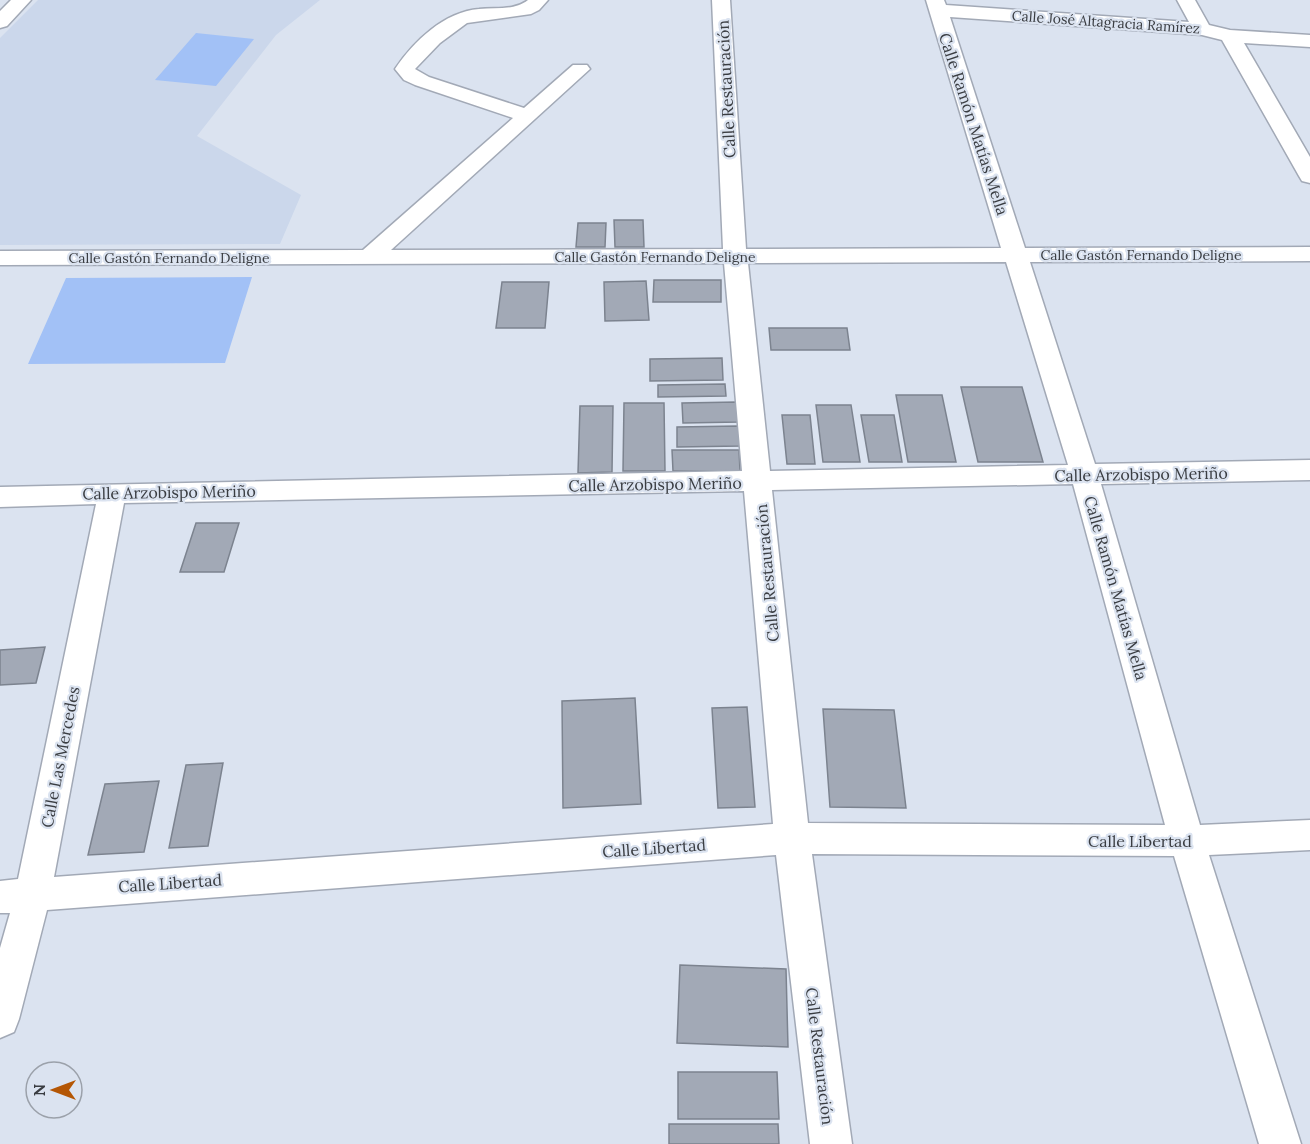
<svg xmlns="http://www.w3.org/2000/svg" width="1310" height="1144" viewBox="0 0 1310 1144" font-family="Lora,serif">
	<style>
		.built { fill: #cbd7eb }
		.green { fill: #a2c1f6 }
		.building { fill: #a2a9b6; stroke: #7c838f; stroke-width: 1.5 }
		.lines { fill: none; stroke-linecap: round; stroke-linejoin: round }
		.minor-casing { stroke: #a2a9b6; stroke-width: 3 }
		.minor { fill: #fff; fill-rule: evenodd }
		.labels { text-anchor: middle; stroke-width: 4.5; stroke-linejoin: round; paint-order: stroke }
		.far-street-label { font-size: 14px; fill: #3a3d42; stroke: #dbe3f0 }
		.street-label { font-size: 16px; fill: #3a3d42; stroke: #dbe3f0 }
	</style>
	<rect width="100%" height="100%" fill="#dbe3f0"/>
	<path class="built" d="M 38,0 L 320,0 L 276,35 L 197,136 L 301,195 L 280,244 L 0,245 L 0,38 Z"/>
	<path class="green" d="M 196,33 L 254,39 L 216,86 L 155,80 Z
		M 252,277 L 225,363 L 28,364 L 66,278 Z"/>
	<path class="building" d="M 614,220 L 643,220 L 644,247 L 615,247 Z
		M 578,223 L 606,223 L 605,247 L 576,247 Z
		M 654,280 L 721,280 L 721,302 L 653,302 Z
		M 646,281 L 649,320 L 605,321 L 604,282 Z
		M 502,282 L 549,282 L 545,328 L 496,328 Z
		M 769,328 L 847,328 L 850,350 L 771,350 Z
		M 722,358 L 723,380 L 650,381 L 650,359 Z
		M 725,384 L 726,396 L 658,397 L 658,385 Z
		M 961,387 L 1022,387 L 1043,462 L 978,462 Z
		M 896,395 L 942,395 L 956,462 L 908,462 Z
		M 737,402 L 739,422 L 683,423 L 682,403 Z
		M 624,403 L 664,403 L 665,471 L 623,471 Z
		M 816,405 L 851,405 L 860,462 L 823,462 Z
		M 580,406 L 613,406 L 612,472 L 578,473 Z
		M 782,415 L 810,415 L 815,464 L 787,464 Z
		M 861,415 L 894,415 L 902,462 L 869,462 Z
		M 738,426 L 740,446 L 677,447 L 677,427 Z
		M 672,450 L 739,450 L 740,471 L 673,471 Z
		M 196,523 L 239,523 L 224,572 L 180,572 Z
		M 45,647 L 36,683 L 0,685 L 0,650 Z
		M 635,698 L 641,804 L 563,808 L 562,701 Z
		M 747,707 L 755,807 L 718,808 L 712,708 Z
		M 823,709 L 894,710 L 906,808 L 830,807 Z
		M 223,763 L 208,846 L 169,848 L 186,765 Z
		M 159,781 L 144,852 L 88,855 L 105,784 Z
		M 680,965 L 786,969 L 788,1047 L 677,1043 Z
		M 678,1072 L 777,1072 L 779,1119 L 678,1119 Z
		M 669,1124 L 778,1124 L 779,1144 L 669,1144 Z"/>
	<g class="lines">
		<g class="minor-casing">
			<path id="minor" d="M 11,0 L 31,0 L 7,26 L 0,28 L 0,11 Z
				M 528,0 L 548,0 L 539,10 L 531,14 L 467,23 L 440,43 L 415,69 L 429,77 L 524,108 L 573,65 L 587,65 L 590,69 L 391,250 L 723,249 L 712,0 L 730,0 L 746,249 L 1001,248 L 926,0 L 944,0 L 946,5 L 1189,22 L 1177,0 L 1195,0 L 1209,25 L 1230,30 L 1310,35 L 1310,47 L 1244,43 L 1310,157 L 1310,183 L 1302,181 L 1299,176 L 1222,40 L 1202,35 L 950,17 L 1025,248 L 1310,247 L 1310,261 L 1030,262 L 1095,464 L 1310,460 L 1310,480 L 1101,484 L 1200,825 L 1310,820 L 1310,850 L 1209,855 L 1301,1144 L 1259,1144 L 1174,856 L 812,854 L 852,1144 L 810,1144 L 776,855 L 47,910 L 19,1019 L 14,1032 L 0,1038 L 0,948 L 10,913 L 0,913 L 0,881 L 18,879 L 96,504 L 0,507 L 0,487 L 742,471 L 724,263 L 0,265 L 0,251 L 363,250 L 513,118 L 415,85 L 404,80 L 395,69 C 414,41 444,12 479,9 C 496,7 514,11 528,0 ZM 1006,262 L 1068,465 L 770,471 L 748,263 ZM 1073,484 L 1165,825 L 808,823 L 772,490 ZM 744,491 L 773,824 L 54,877 L 124,503 Z"/>
		</g>
		<use href="#minor" class="minor"/>
	</g>
	<g class="labels">
		<g class="far-street-label">
			<text transform="translate(1106 22) rotate(4)" y="5">Calle José Altagracia Ramírez</text>
			<text x="1141" y="260">Calle Gastón Fernando Deligne</text>
			<text x="655" y="262">Calle Gastón Fernando Deligne</text>
			<text x="169" y="263">Calle Gastón Fernando Deligne</text>
		</g>
		<g class="street-label">
			<text transform="translate(726 89) rotate(-93)" y="6">Calle Restauración</text>
			<text transform="translate(974 124) rotate(72)" y="6">Calle Ramón Matías Mella</text>
			<text transform="translate(1141 474) rotate(-1)" y="6">Calle Arzobispo Meriño</text>
			<text transform="translate(655 484) rotate(-1)" y="6">Calle Arzobispo Meriño</text>
			<text transform="translate(169 492) rotate(-1)" y="6">Calle Arzobispo Meriño</text>
			<text transform="translate(767 573) rotate(-95)" y="6">Calle Restauración</text>
			<text transform="translate(1116 588) rotate(74)" y="6">Calle Ramón Matías Mella</text>
			<text transform="translate(60 757) rotate(-79)" y="6">Calle Las Mercedes</text>
			<text x="1140" y="847">Calle Libertad</text>
			<text transform="translate(654 848) rotate(-4)" y="6">Calle Libertad</text>
			<text transform="translate(170 883) rotate(-4)" y="6">Calle Libertad</text>
			<text transform="translate(820 1056) rotate(83)" y="6">Calle Restauración</text>
		</g>
	</g>
	<g transform="translate(54 1090) rotate(270)"><circle r="28" fill="#dbe3f0" stroke="#9ba1aa" stroke-width="1.5"/>
	<path d="M0-4.5L10 22L0 15L-10 22Z" fill="#b45604"/>
	<text y="-9" font-size="16" font-weight="bold" text-anchor="middle" fill="#3a3d42">N</text>
	</g>
</svg>
